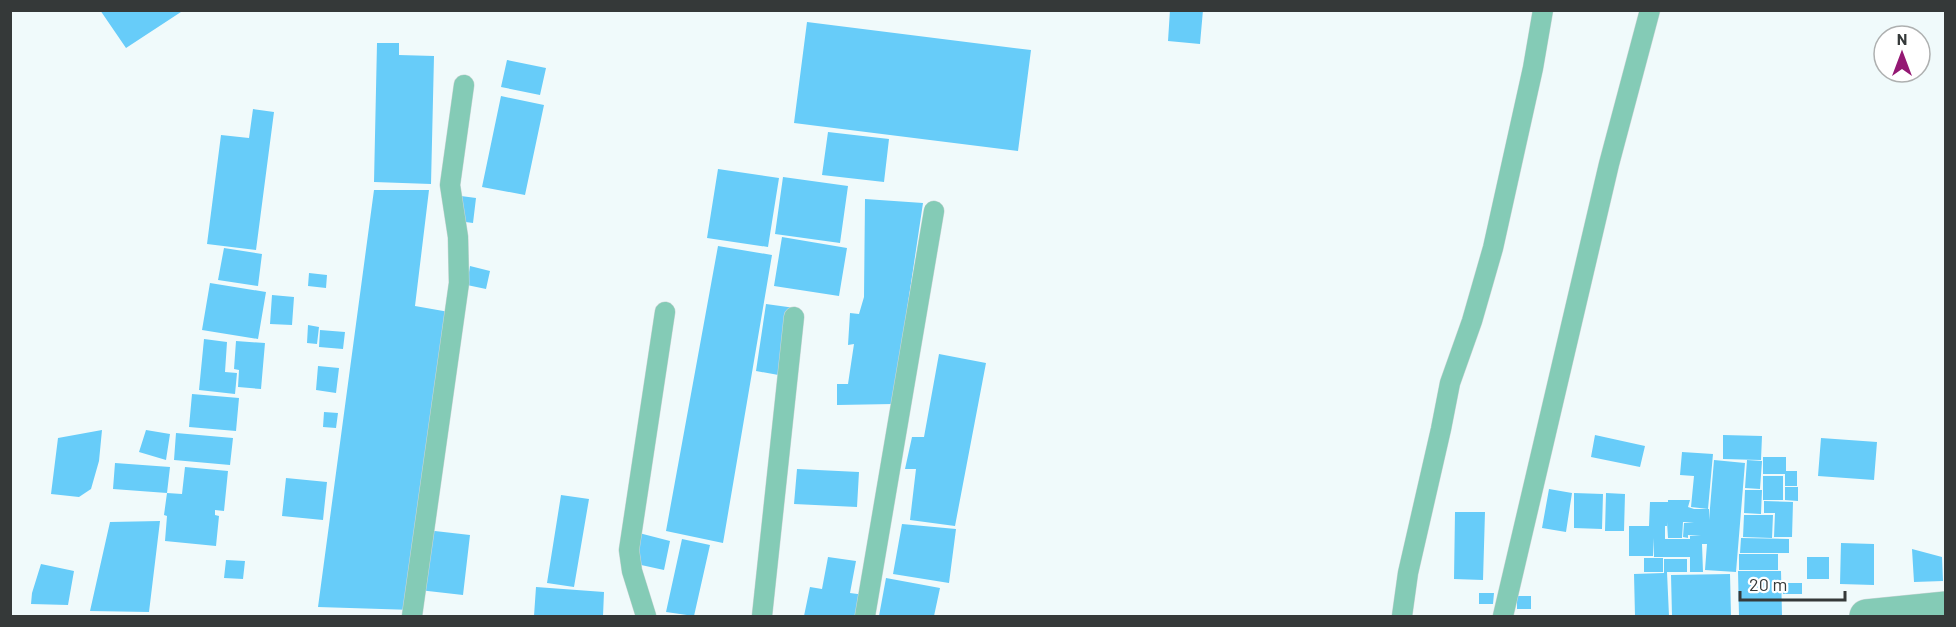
<svg xmlns="http://www.w3.org/2000/svg" width="1956" height="627" viewBox="0 0 1956 627" font-family="Barlow,sans-serif">
	<style>
		.building { fill: #67ccf9; fill-rule: evenodd }
		.lines { fill: none; stroke-linecap: round; stroke-linejoin: round }
		.service-casing { stroke: #ced7d8; stroke-width: 21 }
		.minor-casing { stroke: #ced7d8; stroke-width: 34 }
		.service { stroke: #84cbb6; stroke-width: 20 }
		.minor { stroke: #84cbb6; stroke-width: 33 }
	</style>
	<rect width="100%" height="100%" fill="#f0fafb"/>
	<path class="building" d="M 100,10 L 184,10 L 126,48 Z
		M 1170,10 L 1203,10 L 1200,44 L 1168,41 Z
		M 807,22 L 1031,50 L 1018,151 L 794,123 Z
		M 377,43 L 399,43 L 399,55 L 434,56 L 431,184 L 374,182 Z
		M 507,60 L 546,68 L 540,95 L 501,87 Z
		M 501,96 L 544,105 L 525,195 L 482,187 Z
		M 253,109 L 274,112 L 256,250 L 207,244 L 221,135 L 249,138 Z
		M 828,132 L 889,139 L 884,182 L 822,175 Z
		M 718,169 L 779,178 L 768,247 L 707,238 Z
		M 783,177 L 848,186 L 840,243 L 775,234 Z
		M 374,190 L 429,190 L 415,306 L 449,312 L 413,610 L 318,607 Z
		M 461,196 L 476,198 L 473,223 L 458,221 Z
		M 865,199 L 923,203 L 893,404 L 837,405 L 837,384 L 848,384 L 854,344 L 848,345 L 850,313 L 859,314 L 864,297 Z
		M 782,237 L 847,248 L 839,296 L 774,286 Z
		M 718,246 L 772,255 L 723,543 L 666,531 Z
		M 224,248 L 262,254 L 258,286 L 218,280 Z
		M 470,266 L 490,271 L 486,289 L 467,285 Z
		M 309,273 L 327,275 L 326,288 L 308,286 Z
		M 210,283 L 266,292 L 258,339 L 202,330 Z
		M 272,295 L 294,297 L 292,325 L 270,324 Z
		M 766,304 L 795,308 L 784,376 L 756,371 Z
		M 308,325 L 319,327 L 317,344 L 307,343 Z
		M 320,330 L 345,332 L 343,349 L 319,347 Z
		M 204,339 L 227,342 L 225,372 L 237,373 L 235,394 L 199,390 Z
		M 236,341 L 265,343 L 261,389 L 238,387 L 239,370 L 234,369 Z
		M 939,354 L 986,363 L 955,526 L 910,520 L 916,469 L 905,469 L 912,437 L 924,437 Z
		M 318,366 L 339,368 L 336,393 L 316,390 Z
		M 192,394 L 239,398 L 236,431 L 189,427 Z
		M 324,412 L 338,413 L 336,428 L 323,427 Z
		M 102,430 L 99,461 L 91,489 L 79,497 L 51,494 L 58,438 Z
		M 146,430 L 170,434 L 166,460 L 139,452 Z
		M 176,433 L 233,438 L 230,465 L 174,460 Z
		M 1595,435 L 1645,446 L 1640,467 L 1591,457 Z
		M 1723,435 L 1762,436 L 1761,460 L 1723,459 Z
		M 1821,438 L 1877,442 L 1874,480 L 1818,476 Z
		M 1682,452 L 1713,454 L 1708,509 L 1691,507 L 1694,476 L 1680,475 Z
		M 1763,457 L 1786,457 L 1786,471 L 1797,471 L 1797,486 L 1785,486 L 1785,474 L 1763,474 Z
		M 1714,460 L 1745,463 L 1736,572 L 1705,570 L 1707,544 L 1702,544 L 1703,572 L 1690,572 L 1690,557 L 1654,557 L 1654,538 L 1653,556 L 1629,556 L 1629,526 L 1649,526 L 1650,502 L 1668,502 L 1668,500 L 1690,500 L 1688,507 L 1694,509 L 1709,509 L 1709,520 ZM 1667,522 L 1668,538 L 1682,538 L 1683,522 L 1694,522 L 1684,523 L 1683,537 L 1688,538 L 1688,535 L 1701,536 L 1690,536 L 1690,539 L 1665,539 L 1665,526 L 1667,526 Z
		M 1747,460 L 1762,461 L 1760,489 L 1745,488 Z
		M 115,463 L 170,467 L 167,493 L 113,489 Z
		M 185,467 L 228,471 L 224,511 L 215,510 L 215,515 L 219,516 L 216,546 L 165,541 L 167,516 L 164,515 L 167,493 L 182,494 Z
		M 797,469 L 859,472 L 857,507 L 794,504 Z
		M 1763,476 L 1783,476 L 1783,500 L 1763,500 Z
		M 286,478 L 327,482 L 323,520 L 282,516 Z
		M 1785,487 L 1798,487 L 1798,501 L 1785,500 Z
		M 1549,489 L 1572,493 L 1566,532 L 1542,528 Z
		M 1745,490 L 1762,490 L 1761,514 L 1744,513 Z
		M 1574,493 L 1603,494 L 1602,529 L 1574,528 Z
		M 1606,493 L 1625,494 L 1624,531 L 1605,531 Z
		M 561,495 L 589,499 L 574,587 L 547,583 Z
		M 1764,501 L 1793,502 L 1792,537 L 1774,537 L 1775,513 L 1764,513 Z
		M 1455,512 L 1485,512 L 1483,580 L 1454,579 Z
		M 1744,515 L 1773,515 L 1772,538 L 1743,537 Z
		M 160,521 L 149,612 L 90,611 L 110,522 Z
		M 902,524 L 956,529 L 949,583 L 893,574 Z
		M 426,530 L 470,535 L 463,595 L 419,590 Z
		M 639,533 L 670,541 L 664,570 L 632,563 Z
		M 1741,538 L 1789,539 L 1789,553 L 1740,553 Z
		M 682,539 L 710,545 L 694,616 L 666,612 Z
		M 1841,543 L 1874,544 L 1874,585 L 1840,584 Z
		M 1912,549 L 1942,557 L 1943,581 L 1914,582 Z
		M 1739,554 L 1778,554 L 1778,570 L 1739,570 Z
		M 828,557 L 856,561 L 850,593 L 865,595 L 861,616 L 804,616 L 810,587 L 822,589 Z
		M 1807,557 L 1829,557 L 1829,579 L 1807,579 Z
		M 1644,558 L 1663,558 L 1663,572 L 1644,572 Z
		M 1664,559 L 1687,559 L 1687,572 L 1667,572 L 1669,616 L 1635,616 L 1634,574 L 1664,573 Z
		M 226,560 L 245,561 L 243,579 L 224,578 Z
		M 41,564 L 74,571 L 68,605 L 31,604 L 32,593 Z
		M 1738,571 L 1781,571 L 1782,616 L 1739,616 Z
		M 1730,574 L 1731,616 L 1672,616 L 1671,575 Z
		M 886,578 L 940,588 L 934,616 L 879,616 Z
		M 1784,583 L 1802,583 L 1802,594 L 1783,594 Z
		M 536,587 L 604,592 L 603,616 L 534,616 Z
		M 1479,593 L 1494,593 L 1493,604 L 1479,604 Z
		M 1517,596 L 1531,596 L 1531,609 L 1517,609 Z"/>
	<g class="lines">
		<g class="service-casing">
			<path id="service" d="M 412,616 L 459,283 L 458,237 L 450,185 L 464,85
				M 646,616 L 632,571 L 629,550 L 665,312
				M 762,616 L 794,317
				M 865,616 L 934,211
				M 1402,616 L 1408,573 L 1441,429 L 1450,383 L 1472,321 L 1493,248 L 1533,68 L 1543,10
				M 1503,616 L 1609,164 L 1650,10"/>
		</g>
		<g class="minor-casing">
			<path id="minor" d="M 1866,616 L 1946,608"/>
		</g>
		<use href="#service" class="service"/>
		<use href="#minor" class="minor"/>
	</g>
	<rect width="1956" height="627" fill="none" stroke="#353939" stroke-width="24"/>
	<g transform="translate(1902 54)"><circle r="28" fill="#ffffff" stroke="#aeb0b0" stroke-width="1.5"/>
	<path d="M0-4.5L10 22L0 15L-10 22Z" fill="#941873"/>
	<text y="-9" font-size="16" font-weight="bold" text-anchor="middle" fill="#353939">N</text>
	</g>
	<path d="M1740 591v9h105v-9" fill="none" stroke="#353939" stroke-width="3"/>
	<text x="1749" y="591" font-size="18" fill="#353939" stroke="#ffffff" stroke-width="4.5" paint-order="stroke">20 m</text>
</svg>
